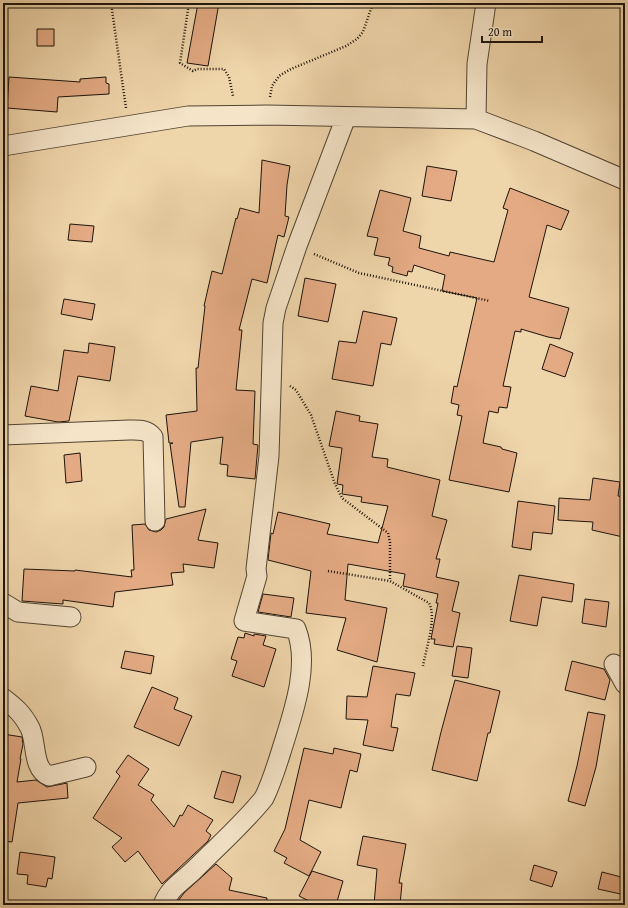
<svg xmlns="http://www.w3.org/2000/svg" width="628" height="908" viewBox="0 0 628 908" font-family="'Gentium Book Plus',serif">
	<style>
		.building { fill: #e3aa83; stroke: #1d140b }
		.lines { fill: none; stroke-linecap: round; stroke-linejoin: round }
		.minor-casing { stroke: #524433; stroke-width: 21 }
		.path { stroke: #1d140b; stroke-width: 2.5; stroke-dasharray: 1 2; stroke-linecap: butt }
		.minor { stroke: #f5e4c8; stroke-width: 19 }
	</style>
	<rect width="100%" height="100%" fill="#efd5aa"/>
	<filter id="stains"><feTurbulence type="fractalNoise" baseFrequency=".005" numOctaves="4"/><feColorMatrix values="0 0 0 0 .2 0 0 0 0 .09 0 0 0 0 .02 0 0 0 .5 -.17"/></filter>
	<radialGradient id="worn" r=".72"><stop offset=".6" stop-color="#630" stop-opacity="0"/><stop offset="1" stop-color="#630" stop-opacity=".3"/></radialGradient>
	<path class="building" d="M 198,3 L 219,3 L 208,66 L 187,63 Z
		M 37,29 L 54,29 L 54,46 L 37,46 Z
		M 9,77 L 80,82 L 80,79 L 106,77 L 106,83 L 109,84 L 109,94 L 58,97 L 57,112 L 7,108 Z
		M 262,160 L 290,166 L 287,185 L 285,216 L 289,217 L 284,237 L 278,235 L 267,283 L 252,279 L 239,330 L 242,330 L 236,390 L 255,391 L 253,444 L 258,445 L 255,479 L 227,476 L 228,465 L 220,464 L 223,437 L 191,442 L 185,507 L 179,507 L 170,444 L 173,443 L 169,443 L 166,415 L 197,411 L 196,368 L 198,368 L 205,306 L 204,306 L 212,271 L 222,274 L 236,218 L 237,219 L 240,208 L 259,213 Z
		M 427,166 L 457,171 L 451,201 L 422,196 Z
		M 510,188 L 569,211 L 561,230 L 547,225 L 529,297 L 569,308 L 560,339 L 548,337 L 521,329 L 521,332 L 515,331 L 503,386 L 511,387 L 507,408 L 499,407 L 498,413 L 489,411 L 483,443 L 501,447 L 502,449 L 517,453 L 509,492 L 449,480 L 462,416 L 457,415 L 459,405 L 451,403 L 454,386 L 457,387 L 477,298 L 442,291 L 445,275 L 414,265 L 412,272 L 408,271 L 407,276 L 392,272 L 393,267 L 388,265 L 390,258 L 374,255 L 378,238 L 367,236 L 380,190 L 411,198 L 403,231 L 421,236 L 419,248 L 449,256 L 450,252 L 494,262 L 508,210 L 503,208 Z
		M 70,224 L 94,226 L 92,242 L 68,240 Z
		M 305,278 L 336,284 L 328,322 L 298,316 Z
		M 64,299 L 95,304 L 92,320 L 61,314 Z
		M 363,311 L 397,318 L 391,345 L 381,343 L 373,386 L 332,379 L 339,341 L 356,343 Z
		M 89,343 L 115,347 L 110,381 L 78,376 L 69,421 L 58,422 L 25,416 L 31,386 L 58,391 L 64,350 L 88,353 Z
		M 550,344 L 573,353 L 565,377 L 542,369 Z
		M 336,411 L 360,416 L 359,421 L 378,424 L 372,457 L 388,459 L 387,467 L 440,480 L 432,516 L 447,520 L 436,559 L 440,559 L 436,577 L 459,582 L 452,611 L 460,613 L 453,647 L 434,644 L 435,639 L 431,639 L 438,603 L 436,603 L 438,594 L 403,586 L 405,574 L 348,564 L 345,600 L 387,608 L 377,662 L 337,650 L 346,618 L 306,613 L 311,571 L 268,560 L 271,533 L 273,534 L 278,512 L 330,524 L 327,534 L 378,543 L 388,506 L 361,502 L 362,497 L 342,494 L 343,485 L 337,484 L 342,448 L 329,446 Z
		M 80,453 L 82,481 L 66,483 L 64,455 Z
		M 593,478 L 620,482 L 618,496 L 625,497 L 625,527 L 623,537 L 592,530 L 593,522 L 558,520 L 559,498 L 590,500 Z
		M 518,501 L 555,506 L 552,534 L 533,532 L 531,550 L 512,547 Z
		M 206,509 L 198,540 L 218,543 L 214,568 L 183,564 L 184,572 L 171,573 L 173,585 L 115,592 L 113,607 L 63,600 L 63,604 L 22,601 L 24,569 L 75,571 L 75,570 L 132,577 L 131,570 L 134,570 L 132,525 L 145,524 L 149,530 L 156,532 L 161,530 L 164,527 L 166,519 Z
		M 519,575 L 574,584 L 572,602 L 542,597 L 537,626 L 510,621 Z
		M 263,594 L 294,598 L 291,617 L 258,612 Z
		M 585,599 L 609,602 L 606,627 L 582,623 Z
		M 245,633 L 254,636 L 254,634 L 266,636 L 263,645 L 276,649 L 264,687 L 232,676 L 237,661 L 231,659 L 238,637 L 244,638 Z
		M 457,646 L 472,648 L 468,678 L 452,676 Z
		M 125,651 L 154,656 L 151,674 L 121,668 Z
		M 572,661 L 604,669 L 610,680 L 605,700 L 565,690 Z
		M 373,666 L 415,673 L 410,696 L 396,694 L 391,727 L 398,728 L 393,751 L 363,745 L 368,720 L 346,719 L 347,696 L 367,697 Z
		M 455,680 L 500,691 L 490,733 L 488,733 L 477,781 L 432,770 L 441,732 Z
		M 152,687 L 178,698 L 174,709 L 192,716 L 179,746 L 134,727 Z
		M 588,712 L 605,715 L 596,767 L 585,806 L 568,801 L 577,766 Z
		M 3,734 L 22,737 L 23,744 L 20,759 L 21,759 L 17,782 L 36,780 L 47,787 L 67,783 L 68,798 L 18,803 L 12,842 L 3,841 Z
		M 304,748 L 333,754 L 334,748 L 361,754 L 357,772 L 350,770 L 341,808 L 309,800 L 300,840 L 321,852 L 309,876 L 284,863 L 287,858 L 274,851 L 285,829 Z
		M 128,755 L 149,769 L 138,785 L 154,795 L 151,800 L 174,827 L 180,815 L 182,816 L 188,805 L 213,820 L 206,831 L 211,835 L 208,841 L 162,884 L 138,851 L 125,862 L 112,847 L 122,838 L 93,818 L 120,776 L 116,772 Z
		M 222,771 L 241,776 L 233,803 L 214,798 Z
		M 363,836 L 406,844 L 399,883 L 402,883 L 400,905 L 374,905 L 377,869 L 357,865 Z
		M 20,852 L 55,857 L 52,879 L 48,878 L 46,887 L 27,884 L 28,875 L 17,874 Z
		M 216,864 L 232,878 L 229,890 L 267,898 L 266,905 L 175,905 L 184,893 Z
		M 534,865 L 557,872 L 552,887 L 530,880 Z
		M 312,871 L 343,881 L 336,905 L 317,905 L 299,896 Z
		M 602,872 L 625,878 L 625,895 L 598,889 Z"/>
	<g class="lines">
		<g class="minor-casing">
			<path id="minor" d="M 476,119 L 477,64 L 486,3
				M 3,146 L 188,116 L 267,115 L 476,119 L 534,141 L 625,180
				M 3,435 L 129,430 C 138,430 147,429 153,437 L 155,521
				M 3,603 L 18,612 L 71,617
				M 614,664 L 625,684
				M 3,698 C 16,708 22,713 30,728 C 37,742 32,769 49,776 L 86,767
				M 163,905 C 169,888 183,881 195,869 C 218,846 244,823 264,798 C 271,784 276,768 281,752 C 292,716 311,666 296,629 L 244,621 L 257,576 L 256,569 L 269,456 L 273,323 L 276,308 L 297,246 L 346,117"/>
		</g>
		<path class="path" d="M 111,3 L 126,108
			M 189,3 L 180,63 L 193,71 L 197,69 L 224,69 L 229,77 L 233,96
			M 270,97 L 272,86 L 279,76 L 291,69 L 346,46 L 357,39 L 363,32 L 373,3
			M 314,254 L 359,273 L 490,301
			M 290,386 L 296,390 L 311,415 L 335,484 L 342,498 L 388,533 L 390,542 L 390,581
			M 328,571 L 390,581 L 429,603 C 437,618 426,648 423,666"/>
		<use href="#minor" class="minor"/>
	</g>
	<rect width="628" height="908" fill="none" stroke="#efd5aa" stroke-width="16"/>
	<rect x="4" y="4" width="620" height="900" fill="none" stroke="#1d140b" stroke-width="2"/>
	<rect x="8" y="8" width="612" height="892" fill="none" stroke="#1d140b"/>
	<path d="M482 36v6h60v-6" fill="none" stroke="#1d140b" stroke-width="2"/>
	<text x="488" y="36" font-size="12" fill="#1d140b" stroke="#f5e4c8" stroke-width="3" paint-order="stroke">20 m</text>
	<rect width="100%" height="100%" filter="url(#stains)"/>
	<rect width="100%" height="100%" fill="url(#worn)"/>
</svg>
